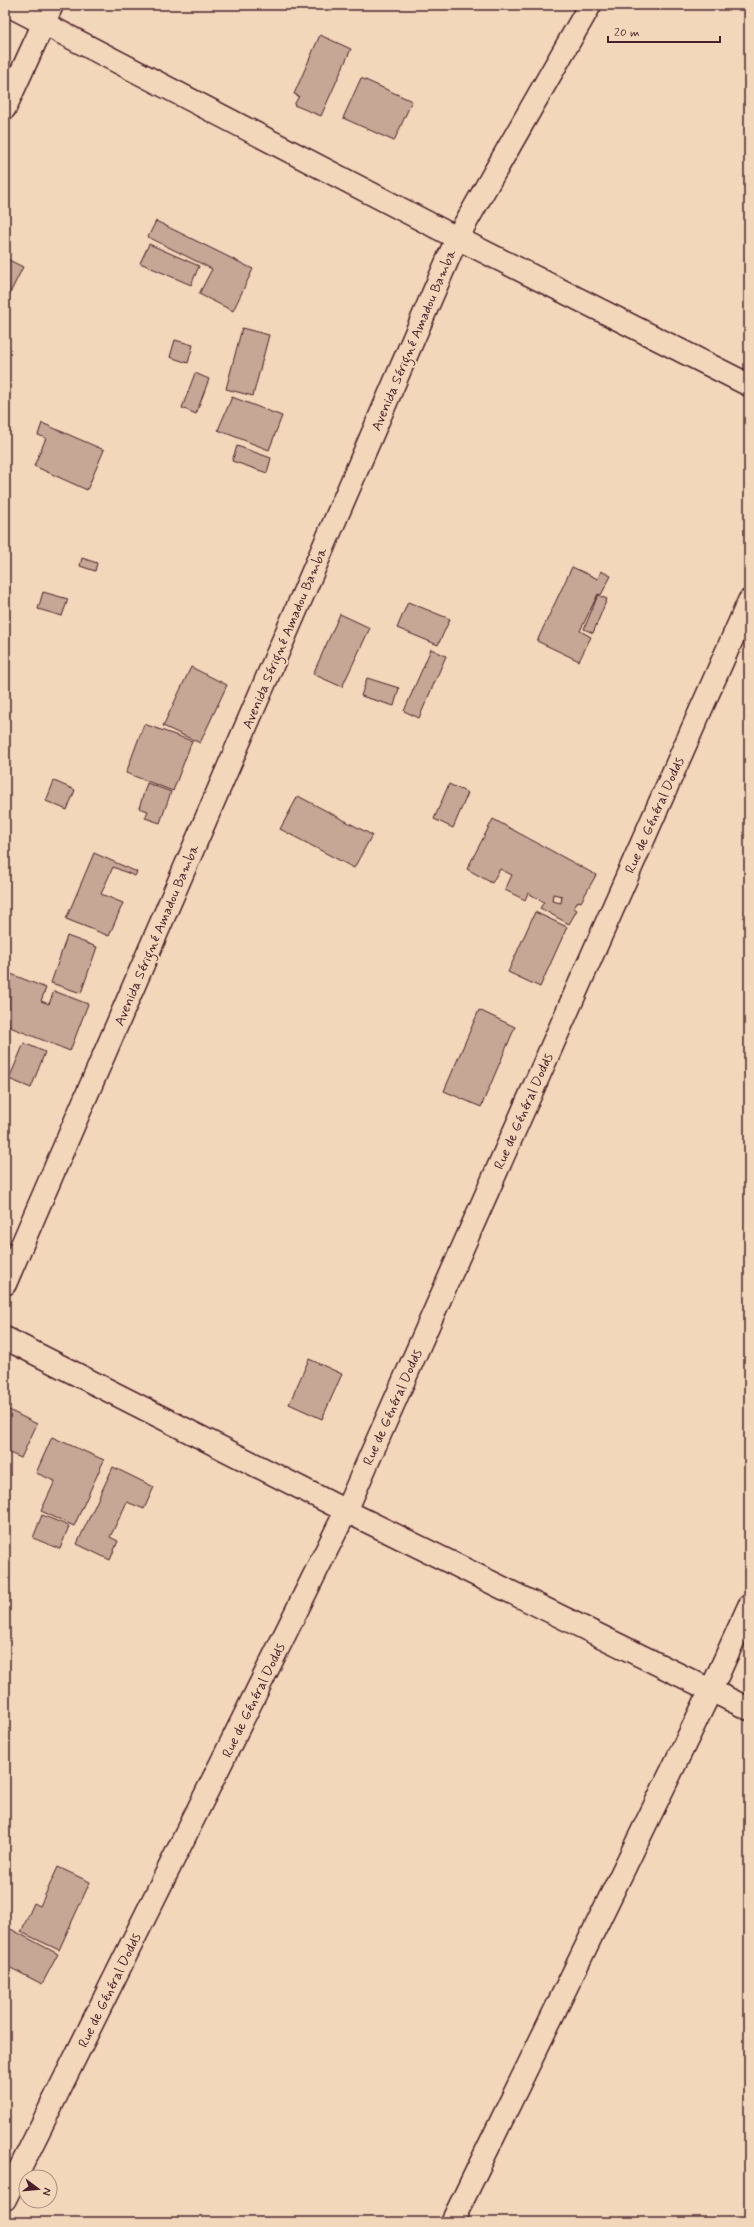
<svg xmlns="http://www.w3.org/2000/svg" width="754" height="2227" viewBox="0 0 754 2227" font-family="Mynerve,sans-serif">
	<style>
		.building { fill: #c6a694; stroke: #4a1f2b; fill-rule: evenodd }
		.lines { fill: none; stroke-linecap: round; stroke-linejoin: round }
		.street-casing { stroke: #4a1f2b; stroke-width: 25 }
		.secondary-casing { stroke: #4a1f2b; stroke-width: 25 }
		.street { stroke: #f3d7ba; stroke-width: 22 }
		.secondary { stroke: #f3d7ba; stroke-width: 22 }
		.labels { text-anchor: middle; stroke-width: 4; stroke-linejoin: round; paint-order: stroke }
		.street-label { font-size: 14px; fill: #4a1f2b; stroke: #f3d7ba }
	</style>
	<rect width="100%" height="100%" fill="#f3d7ba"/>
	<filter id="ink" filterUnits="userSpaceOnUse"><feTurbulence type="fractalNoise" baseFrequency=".025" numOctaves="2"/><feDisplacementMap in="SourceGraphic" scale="8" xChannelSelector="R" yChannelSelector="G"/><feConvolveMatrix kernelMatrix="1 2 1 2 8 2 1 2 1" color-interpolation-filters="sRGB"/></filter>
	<g filter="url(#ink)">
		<path class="building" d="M 320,35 L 351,49 L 321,116 L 294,105 L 299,96 L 294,94 Z
			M 361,78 L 412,101 L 394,141 L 343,118 Z
			M 156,221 L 253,269 L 233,311 L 199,294 L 212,269 L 148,237 Z
			M 149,244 L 199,266 L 191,285 L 140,263 Z
			M 5,258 L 23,267 L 5,303 Z
			M 242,328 L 269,335 L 253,396 L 226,389 Z
			M 175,340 L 193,345 L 188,363 L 170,357 Z
			M 195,373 L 209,379 L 196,414 L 182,408 Z
			M 232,397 L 282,416 L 269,450 L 218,430 Z
			M 42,423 L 104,450 L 87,490 L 34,466 L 46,438 L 38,435 Z
			M 237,446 L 271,458 L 267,473 L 232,461 Z
			M 82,558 L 97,563 L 95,571 L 80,566 Z
			M 572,567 L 598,579 L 601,571 L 611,576 L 601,595 L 598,594 L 580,631 L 591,637 L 579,661 L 537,641 Z
			M 43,592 L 68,599 L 62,616 L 38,609 Z
			M 598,595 L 607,599 L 593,633 L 584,629 Z
			M 408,602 L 450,619 L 438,645 L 397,628 Z
			M 340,614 L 370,628 L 342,687 L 313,674 Z
			M 431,649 L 446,656 L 419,718 L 404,711 Z
			M 191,667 L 227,685 L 200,743 L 163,726 Z
			M 367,678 L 399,688 L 394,706 L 361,696 Z
			M 144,724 L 192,741 L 173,791 L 126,773 Z
			M 54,781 L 75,790 L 67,810 L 46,801 Z
			M 147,783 L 171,792 L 160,823 L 145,818 L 148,811 L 139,808 Z
			M 449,784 L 468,793 L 453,828 L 434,819 Z
			M 298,796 L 372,835 L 354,868 L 280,829 Z
			M 493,819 L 596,875 L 581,902 L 578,901 L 574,908 L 577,910 L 569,924 L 540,908 L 544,902 L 528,893 L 525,900 L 505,890 L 512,875 L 500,869 L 492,883 L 467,869 ZM 553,894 L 562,896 L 561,903 L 552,901 Z
			M 94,853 L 137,872 L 135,876 L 113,867 L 101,894 L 123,903 L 109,936 L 66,919 Z
			M 535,912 L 567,927 L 540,987 L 508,972 Z
			M 67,936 L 97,947 L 81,993 L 51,983 Z
			M 6,972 L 46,988 L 41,1001 L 49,1004 L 54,991 L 88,1004 L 70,1051 L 5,1025 Z
			M 479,1010 L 515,1027 L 481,1107 L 444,1091 Z
			M 24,1043 L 45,1052 L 31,1088 L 9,1079 Z
			M 309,1359 L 342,1374 L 322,1419 L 289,1404 Z
			M 5,1408 L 37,1424 L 21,1458 L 5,1451 Z
			M 52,1437 L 104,1460 L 74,1526 L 41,1511 L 55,1481 L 36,1473 Z
			M 113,1467 L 154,1487 L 144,1509 L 127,1502 L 110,1537 L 118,1541 L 110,1560 L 77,1544 Z
			M 42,1515 L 69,1526 L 60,1549 L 33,1538 Z
			M 58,1867 L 90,1882 L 59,1950 L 21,1932 L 34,1903 L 40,1906 Z
			M 5,1926 L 58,1954 L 42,1984 L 5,1965 Z"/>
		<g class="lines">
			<g class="street-casing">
				<path id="street" d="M 8,5 L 457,238 L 749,385
					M 5,1284 L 457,238 L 590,5
					M 5,2199 L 346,1511 L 749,601
					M 452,2222 L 711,1690 L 749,1606"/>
			</g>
			<g class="secondary-casing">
				<path id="secondary" d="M 5,108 L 52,5
					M 5,1338 L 346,1511 L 749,1709"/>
			</g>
			<use href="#street" class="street"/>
			<use href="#secondary" class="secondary"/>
		</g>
	</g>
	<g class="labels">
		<g class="street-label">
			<text transform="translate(413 340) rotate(-67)" y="5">Avenida Sérigné Amadou Bamba</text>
			<text transform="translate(284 638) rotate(-67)" y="5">Avenida Sérigné Amadou Bamba</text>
			<text transform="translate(654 815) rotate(-66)" y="5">Rue de Général Dodds</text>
			<text transform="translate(156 935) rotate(-67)" y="5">Avenida Sérigné Amadou Bamba</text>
			<text transform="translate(523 1111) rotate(-66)" y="5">Rue de Général Dodds</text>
			<text transform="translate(392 1407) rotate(-66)" y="5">Rue de Général Dodds</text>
			<text transform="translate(253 1700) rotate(-64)" y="5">Rue de Général Dodds</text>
			<text transform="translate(109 1990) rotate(-64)" y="5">Rue de Général Dodds</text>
		</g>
	</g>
	<rect width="754" height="2227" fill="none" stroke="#f3d7ba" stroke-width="20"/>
	<rect x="10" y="10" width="734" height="2207" fill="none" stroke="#4a1f2b" stroke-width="1.5" filter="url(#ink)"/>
	<g transform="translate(38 2189) rotate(106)"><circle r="19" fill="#f3d7ba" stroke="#af8d81"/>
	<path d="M0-3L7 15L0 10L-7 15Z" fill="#4a1f2b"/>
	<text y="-6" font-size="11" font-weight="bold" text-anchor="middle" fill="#4a1f2b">N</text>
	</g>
	<path d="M608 36v6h112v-6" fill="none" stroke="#4a1f2b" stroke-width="2"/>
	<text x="614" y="36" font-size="12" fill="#4a1f2b" stroke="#f3d7ba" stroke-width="3" paint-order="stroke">20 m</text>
</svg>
